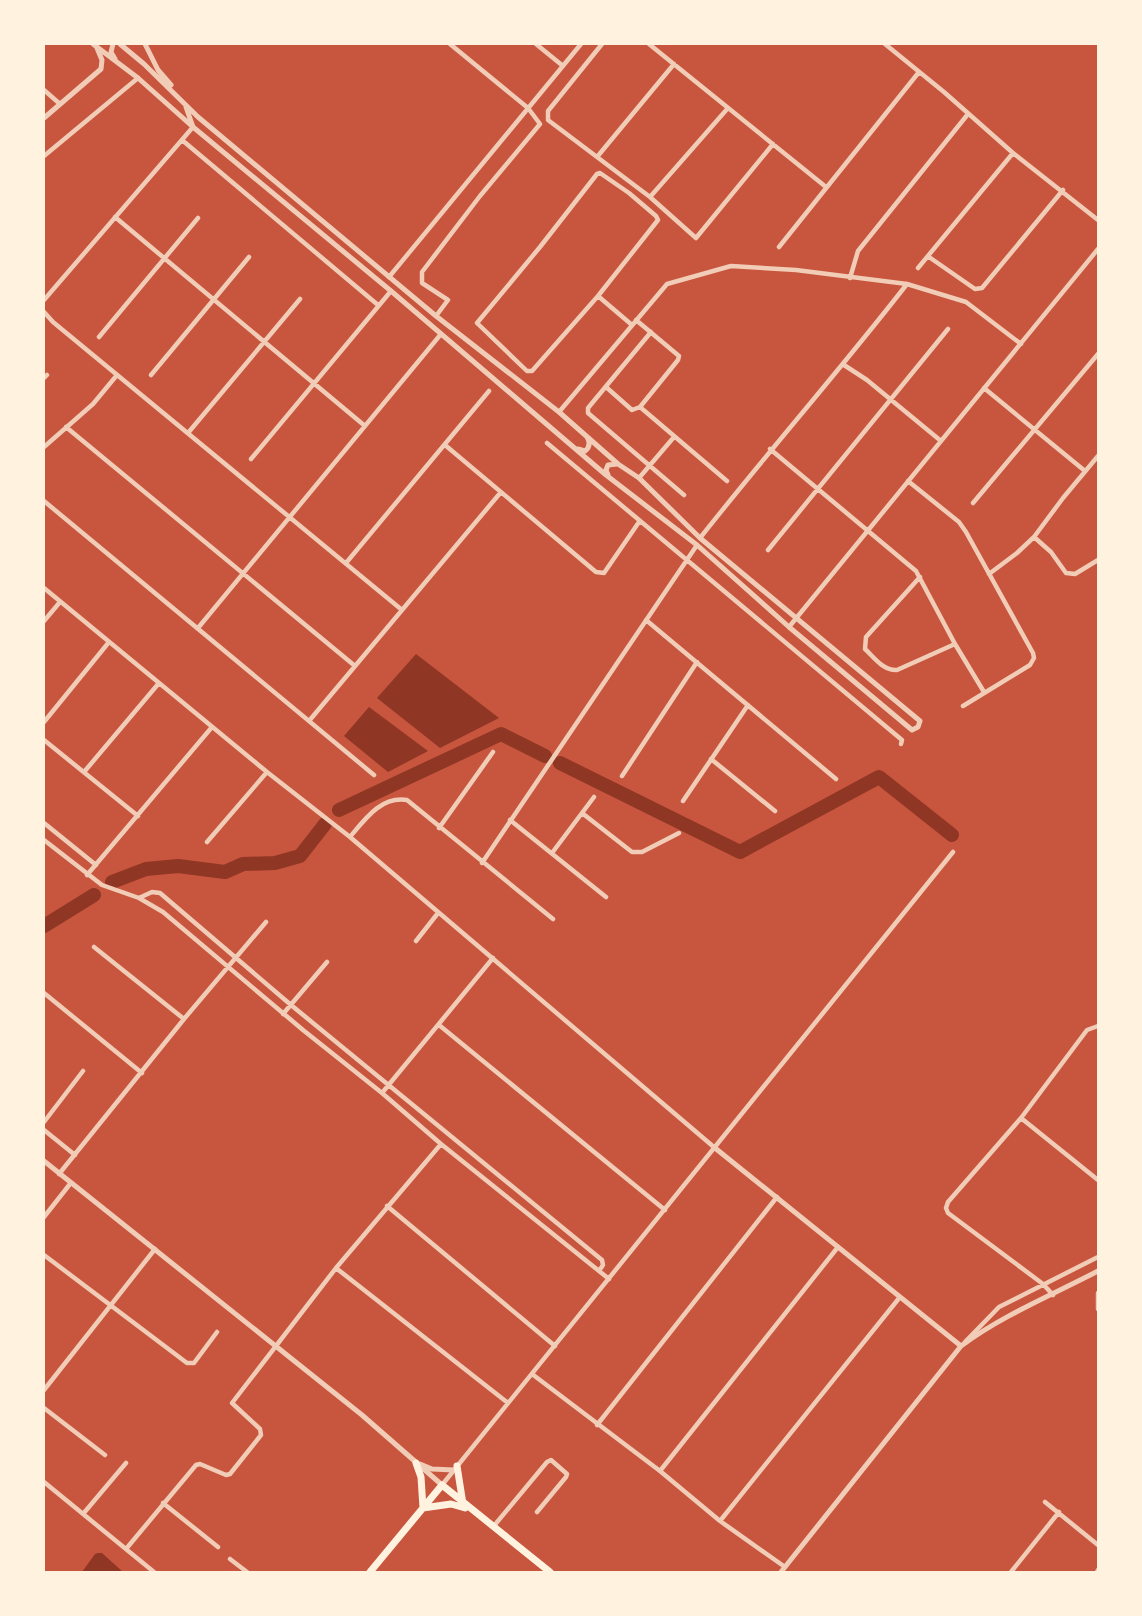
<svg xmlns="http://www.w3.org/2000/svg" width="1142" height="1616" viewBox="0 0 1142 1616" font-family="Merriweather,serif">
	<style>
		.water { fill: #8f3625 }
		.lines { fill: none; stroke-linecap: round; stroke-linejoin: round }
		.river { stroke: #8f3625; stroke-width: 14 }
		.minor { stroke: #f1ccb7; stroke-width: 4.5 }
		.tertiary { stroke: #f1ccb7; stroke-width: 5 }
		.primary { stroke: #fff3e0; stroke-width: 7 }
	</style>
	<rect width="100%" height="100%" fill="#c8553d"/>
	<path class="water" d="M 416,654 L 499,718 L 440,748 L 377,698 Z
		M 369,707 L 428,751 L 388,772 L 344,736 Z
		M 98,1553 L 102,1553 L 123,1572 L 82,1572 L 95,1554 Z"/>
	<g class="lines">
		<path class="river" d="M 560,763 L 740,852 L 879,777 L 952,835
			M 339,810 L 501,734 L 545,756
			M 112,882 L 146,869 L 178,866 L 225,872 L 243,864 L 275,863 L 300,856 L 325,824
			M 44,926 L 94,895"/>
		<path class="minor" d="M 536,44 L 563,66
			M 602,44 L 548,111 L 548,120 L 650,197 L 696,238 L 773,144
			M 649,44 L 826,187
			M 885,44 L 944,92 L 1013,153 L 1098,220
			M 44,90 L 60,104
			M 182,140 L 378,305
			M 44,156 L 138,78
			M 597,157 L 674,64
			M 600,173 L 629,193 L 656,216 L 658,220 L 598,296 L 532,371 L 527,371 L 477,323 L 540,247 L 597,174 Z
			M 650,197 L 728,108
			M 115,217 L 365,426
			M 779,247 L 919,72
			M 929,257 L 975,289 L 982,288 L 1063,190
			M 918,268 L 1013,153
			M 389,277 L 581,44
			M 850,278 L 858,251 L 968,114
			M 598,296 L 632,325
			M 44,300 L 193,127
			M 44,312 L 53,322 L 402,610
			M 436,316 L 448,300 L 422,283 L 422,272 L 480,196 L 540,124 L 528,108 L 450,44
			M 636,320 L 679,356 L 678,360 L 640,407 L 727,481
			M 651,332 L 588,408 L 588,413 L 684,495
			M 99,337 L 198,218
			M 844,365 L 867,380 L 941,441
			M 151,375 L 249,257
			M 44,378 L 47,375
			M 606,387 L 632,410 L 640,407
			M 984,388 L 1085,471
			M 559,412 L 667,284 L 731,266 L 796,270 L 907,284 L 966,302 L 1021,344
			M 66,427 L 355,666
			M 188,433 L 300,299
			M 547,443 L 902,740 L 901,744
			M 445,445 L 596,572 L 604,573 L 639,522
			M 44,447 L 93,404 L 117,375
			M 770,449 L 916,571 L 955,644 L 984,692
			M 251,459 L 391,291
			M 639,478 L 674,437
			M 908,481 L 959,522 L 966,532 L 1033,653 L 1034,658 L 1030,665 L 963,706
			M 44,501 L 374,775
			M 973,503 L 1098,354
			M 1034,537 L 1051,552 L 1066,573 L 1075,574 L 1098,560
			M 700,538 C 768,452 840,370 907,284
			M 768,550 L 948,329
			M 346,563 L 489,391
			M 989,574 L 1017,553 L 1034,537 L 1063,498 L 1098,456
			M 920,577 L 866,637 L 865,649 C 874,657 883,671 897,670 L 955,644
			M 44,588 L 267,772 L 350,837 L 715,1148
			M 646,620 L 836,779
			M 44,621 L 60,602
			M 789,627 L 1098,249
			M 198,628 L 441,334
			M 309,721 L 501,492
			M 44,722 L 109,642
			M 44,740 L 138,816
			M 711,759 L 775,811
			M 84,772 L 159,683
			M 622,776 L 697,662
			M 683,801 L 748,705
			M 582,813 L 632,852 L 642,852 L 679,833
			M 510,820 L 606,897
			M 44,823 L 96,865
			M 439,828 L 493,752
			M 350,837 C 365,819 381,796 407,800 L 553,919
			M 44,840 L 102,885 L 139,898 L 163,912 L 303,1030 L 382,1093 L 441,1144 L 609,1279
			M 207,842 L 267,772
			M 552,853 L 594,797
			M 482,863 L 697,545
			M 87,875 L 212,727
			M 139,898 L 152,892 L 160,893 L 291,1005 L 602,1260 L 603,1265 L 599,1271
			M 416,941 L 438,913
			M 94,947 L 184,1019
			M 44,993 L 142,1073
			M 283,1014 L 327,962
			M 439,1025 L 665,1210
			M 382,1093 L 493,958
			M 1021,1118 L 1098,1180
			M 44,1122 L 83,1071
			M 44,1130 L 75,1155
			M 59,1174 L 184,1019 L 266,922
			M 387,1206 L 555,1346
			M 44,1217 L 70,1184
			M 44,1255 L 187,1363 L 194,1363 L 217,1332
			M 336,1268 L 508,1403
			M 1053,1295 L 1043,1284 L 948,1213 L 946,1208 L 948,1202 L 1021,1118 L 1087,1030 L 1098,1026
			M 1098,1309 L 1098,1293
			M 965,1342 L 999,1307 L 1098,1257
			M 532,1374 L 660,1471 L 720,1521 L 785,1567
			M 44,1390 L 155,1249
			M 44,1408 L 105,1455
			M 597,1425 L 777,1197
			M 660,1471 L 838,1247
			M 44,1482 L 154,1572
			M 442,1485 L 953,852
			M 1045,1502 L 1098,1545
			M 163,1503 L 218,1547
			M 83,1514 L 126,1463
			M 720,1521 L 900,1297
			M 493,1527 L 547,1462 L 551,1460 L 567,1474 L 566,1477 L 537,1512
			M 126,1549 L 196,1465 L 200,1464 L 226,1475 L 230,1474 L 261,1435 L 260,1429 L 232,1403 L 336,1268 L 441,1144
			M 230,1559 L 247,1572
			M 1011,1572 L 1059,1512
			M 1097,1572 L 1098,1570"/>
		<path class="tertiary" d="M 93,44 L 138,78 L 193,127 L 391,291 L 606,475 L 697,545 L 789,627 L 912,730 L 918,727 L 920,721 L 700,538 L 639,478 L 618,464 L 559,412 L 436,316 L 198,117 L 144,64 L 120,44
			M 113,44 L 111,52 L 115,59
			M 145,44 L 158,70 L 171,85
			M 186,107 L 193,127
			M 44,118 L 101,69 L 102,60 L 97,48
			M 578,449 L 585,451 C 590,447 590,442 587,437
			M 608,475 L 606,470 L 608,465 L 617,464
			M 715,1148 L 961,1346
			M 44,1161 L 362,1415 L 442,1485
			M 420,1464 L 432,1469 L 454,1470
			M 781,1572 L 961,1346 C 1003,1315 1052,1295 1098,1271"/>
		<path class="primary" d="M 416,1463 L 421,1477 L 423,1508
			M 457,1466 L 463,1504
			M 423,1508 L 451,1504 L 465,1508
			M 370,1572 L 442,1485 L 550,1572"/>
	</g>
	<rect width="1142" height="1616" fill="none" stroke="#fff3e0" stroke-width="90"/>
</svg>
